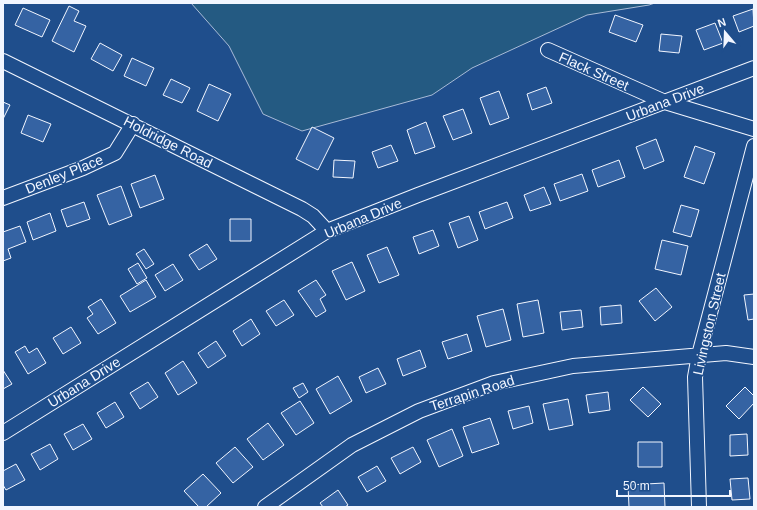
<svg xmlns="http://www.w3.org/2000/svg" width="757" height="510" viewBox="0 0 757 510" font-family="Arial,sans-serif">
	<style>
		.green { fill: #245a82; stroke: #a8bbd7 }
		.building { fill: #3563a3; stroke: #f2f6ff }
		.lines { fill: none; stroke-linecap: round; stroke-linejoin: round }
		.street-casing { stroke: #f2f6ff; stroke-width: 16 }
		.street { stroke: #1f4e8c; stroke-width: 14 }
		.labels { text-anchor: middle; stroke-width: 3; stroke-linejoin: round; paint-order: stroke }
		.street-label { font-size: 14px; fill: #f2f6ff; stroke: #1f4e8c }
	</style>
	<rect width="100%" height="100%" fill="#1f4e8c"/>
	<path class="green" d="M 191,3 L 655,3 L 649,5 L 587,15 L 472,68 L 432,95 L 302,131 L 263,114 L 229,46 Z"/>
	<path class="building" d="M 69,6 L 79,11 L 74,21 L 86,26 L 74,52 L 52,41 Z
		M 23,8 L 50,20 L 42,37 L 15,25 Z
		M 753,9 L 754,26 L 739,32 L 733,16 Z
		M 615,15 L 643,25 L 636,42 L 609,32 Z
		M 715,23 L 723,43 L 704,50 L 696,30 Z
		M 661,34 L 682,36 L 679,53 L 659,51 Z
		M 100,43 L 122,55 L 113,71 L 91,59 Z
		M 132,58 L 154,68 L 146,86 L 124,76 Z
		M 171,79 L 190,88 L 182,103 L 163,95 Z
		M 209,84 L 231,94 L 218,121 L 197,111 Z
		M 546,87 L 552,103 L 532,110 L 527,94 Z
		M 499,91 L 509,118 L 490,125 L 480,98 Z
		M 3,102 L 10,105 L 3,119 Z
		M 463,109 L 472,133 L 453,140 L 443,116 Z
		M 28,115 L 51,124 L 43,142 L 21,133 Z
		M 426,122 L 435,147 L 415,154 L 407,130 Z
		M 312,127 L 334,138 L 318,170 L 296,159 Z
		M 656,139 L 664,161 L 644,169 L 636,147 Z
		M 391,145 L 398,161 L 378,168 L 372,152 Z
		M 695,146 L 715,153 L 704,184 L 684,177 Z
		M 334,160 L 355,161 L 353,178 L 333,177 Z
		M 619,160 L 625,177 L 598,187 L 592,170 Z
		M 582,174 L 588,191 L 560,201 L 554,184 Z
		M 155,175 L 164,199 L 140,208 L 131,184 Z
		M 121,186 L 132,216 L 109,225 L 97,195 Z
		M 544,187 L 551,204 L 530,211 L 524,195 Z
		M 84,202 L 90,219 L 67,227 L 61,210 Z
		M 507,202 L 513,218 L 485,229 L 479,212 Z
		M 681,205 L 699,210 L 691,237 L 673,232 Z
		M 50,213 L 56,231 L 33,240 L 27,222 Z
		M 469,216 L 478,240 L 458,248 L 449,223 Z
		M 230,219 L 251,219 L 251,241 L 230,241 Z
		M 20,226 L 26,242 L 8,249 L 11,258 L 3,261 L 3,232 Z
		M 433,230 L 439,246 L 419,254 L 413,237 Z
		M 662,240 L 688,246 L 681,275 L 655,269 Z
		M 207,244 L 217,259 L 199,270 L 189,255 Z
		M 387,247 L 399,275 L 379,283 L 367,255 Z
		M 144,249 L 154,264 L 146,269 L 136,254 Z
		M 352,262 L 365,291 L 346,300 L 332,271 Z
		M 138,263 L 147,278 L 137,284 L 128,269 Z
		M 173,264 L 183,280 L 165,291 L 155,275 Z
		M 146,280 L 156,297 L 130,312 L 120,296 Z
		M 316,280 L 326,295 L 320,299 L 326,311 L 316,317 L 298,291 Z
		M 656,288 L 672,307 L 655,321 L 639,301 Z
		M 754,294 L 754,319 L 748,320 L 744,295 Z
		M 101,299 L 116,323 L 98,334 L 87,318 L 93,314 L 88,307 Z
		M 284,300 L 294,315 L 276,326 L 266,311 Z
		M 538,300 L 544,333 L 523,337 L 517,304 Z
		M 621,305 L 622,323 L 601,325 L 600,307 Z
		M 503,309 L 511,340 L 486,347 L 477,316 Z
		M 581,310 L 583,327 L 562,330 L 560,312 Z
		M 251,319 L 260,334 L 242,346 L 233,331 Z
		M 71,327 L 81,343 L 63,354 L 53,338 Z
		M 467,334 L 472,351 L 448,359 L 442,342 Z
		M 216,341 L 226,356 L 208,368 L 198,353 Z
		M 25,346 L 29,353 L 37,348 L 46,363 L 28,374 L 15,352 Z
		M 420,350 L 426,367 L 403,376 L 397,359 Z
		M 183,361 L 197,383 L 178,395 L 165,373 Z
		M 378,368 L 386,384 L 366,393 L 359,377 Z
		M 3,370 L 12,384 L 3,389 Z
		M 338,376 L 352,401 L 330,414 L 316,389 Z
		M 148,382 L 158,397 L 140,409 L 130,393 Z
		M 303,383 L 308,392 L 299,398 L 293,388 Z
		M 643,387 L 661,404 L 648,417 L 630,400 Z
		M 745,387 L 754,396 L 754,403 L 739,419 L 726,406 Z
		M 608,392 L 610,410 L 589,413 L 586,395 Z
		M 568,399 L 573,425 L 549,430 L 543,404 Z
		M 300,401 L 314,423 L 296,435 L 281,413 Z
		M 115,402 L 124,417 L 106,428 L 97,413 Z
		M 529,406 L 533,423 L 513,429 L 508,411 Z
		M 490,418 L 499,444 L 472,453 L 463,427 Z
		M 268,423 L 284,445 L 263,460 L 247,439 Z
		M 83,424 L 92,439 L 73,450 L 64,434 Z
		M 452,429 L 463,456 L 439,467 L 427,440 Z
		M 747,434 L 748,455 L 730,456 L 730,435 Z
		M 638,442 L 662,442 L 662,467 L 638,467 Z
		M 50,444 L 58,459 L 40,470 L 31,454 Z
		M 235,447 L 253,467 L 233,483 L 216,463 Z
		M 413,447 L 421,462 L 400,474 L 391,458 Z
		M 16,464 L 25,480 L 6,490 L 3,485 L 3,471 Z
		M 377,466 L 386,481 L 367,492 L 358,477 Z
		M 203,474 L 221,493 L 206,507 L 199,507 L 184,491 Z
		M 748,478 L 750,499 L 732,500 L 730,479 Z
		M 664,483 L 665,507 L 629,507 L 628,485 Z
		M 338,490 L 348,505 L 345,507 L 323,507 L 320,503 Z"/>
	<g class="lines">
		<g class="street-casing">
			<path id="street" d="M 548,50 L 665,102 L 754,129
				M 3,61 L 302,209 L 313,216 L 327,231
				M 3,198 L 83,168 L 115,153 L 133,124
				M 3,433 L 327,231 L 418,195 L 754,68
				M 265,507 L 352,445 L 419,411 L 494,383 L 573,366 L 726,353 L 754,357
				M 699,507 L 695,377 L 699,355 L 754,146"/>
		</g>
		<use href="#street" class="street"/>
	</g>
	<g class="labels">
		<g class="street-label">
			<text transform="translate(594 71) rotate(24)" y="5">Flack Street</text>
			<text transform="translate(665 102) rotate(-21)" y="5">Urbana Drive</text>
			<text transform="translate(168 142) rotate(27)" y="5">Holdridge Road</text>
			<text transform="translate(64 174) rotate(-22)" y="5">Denley Place</text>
			<text transform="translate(363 218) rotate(-23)" y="5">Urbana Drive</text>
			<text transform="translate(709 324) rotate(-77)" y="5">Livingston Street</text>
			<text transform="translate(84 382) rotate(-32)" y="5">Urbana Drive</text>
			<text transform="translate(472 393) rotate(-18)" y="5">Terrapin Road</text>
		</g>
	</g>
	<rect width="757" height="510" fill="none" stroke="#f2f6ff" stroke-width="8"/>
	<g transform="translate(725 32) rotate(341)" stroke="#1f4e8c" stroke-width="3" paint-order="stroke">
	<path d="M0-3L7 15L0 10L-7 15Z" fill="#f2f6ff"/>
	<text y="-6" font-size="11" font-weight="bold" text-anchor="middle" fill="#f2f6ff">N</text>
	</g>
	<path d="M617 490v6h113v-6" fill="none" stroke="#f2f6ff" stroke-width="2"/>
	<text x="623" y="490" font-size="12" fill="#f2f6ff" stroke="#1f4e8c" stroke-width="3" paint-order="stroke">50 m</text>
</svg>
